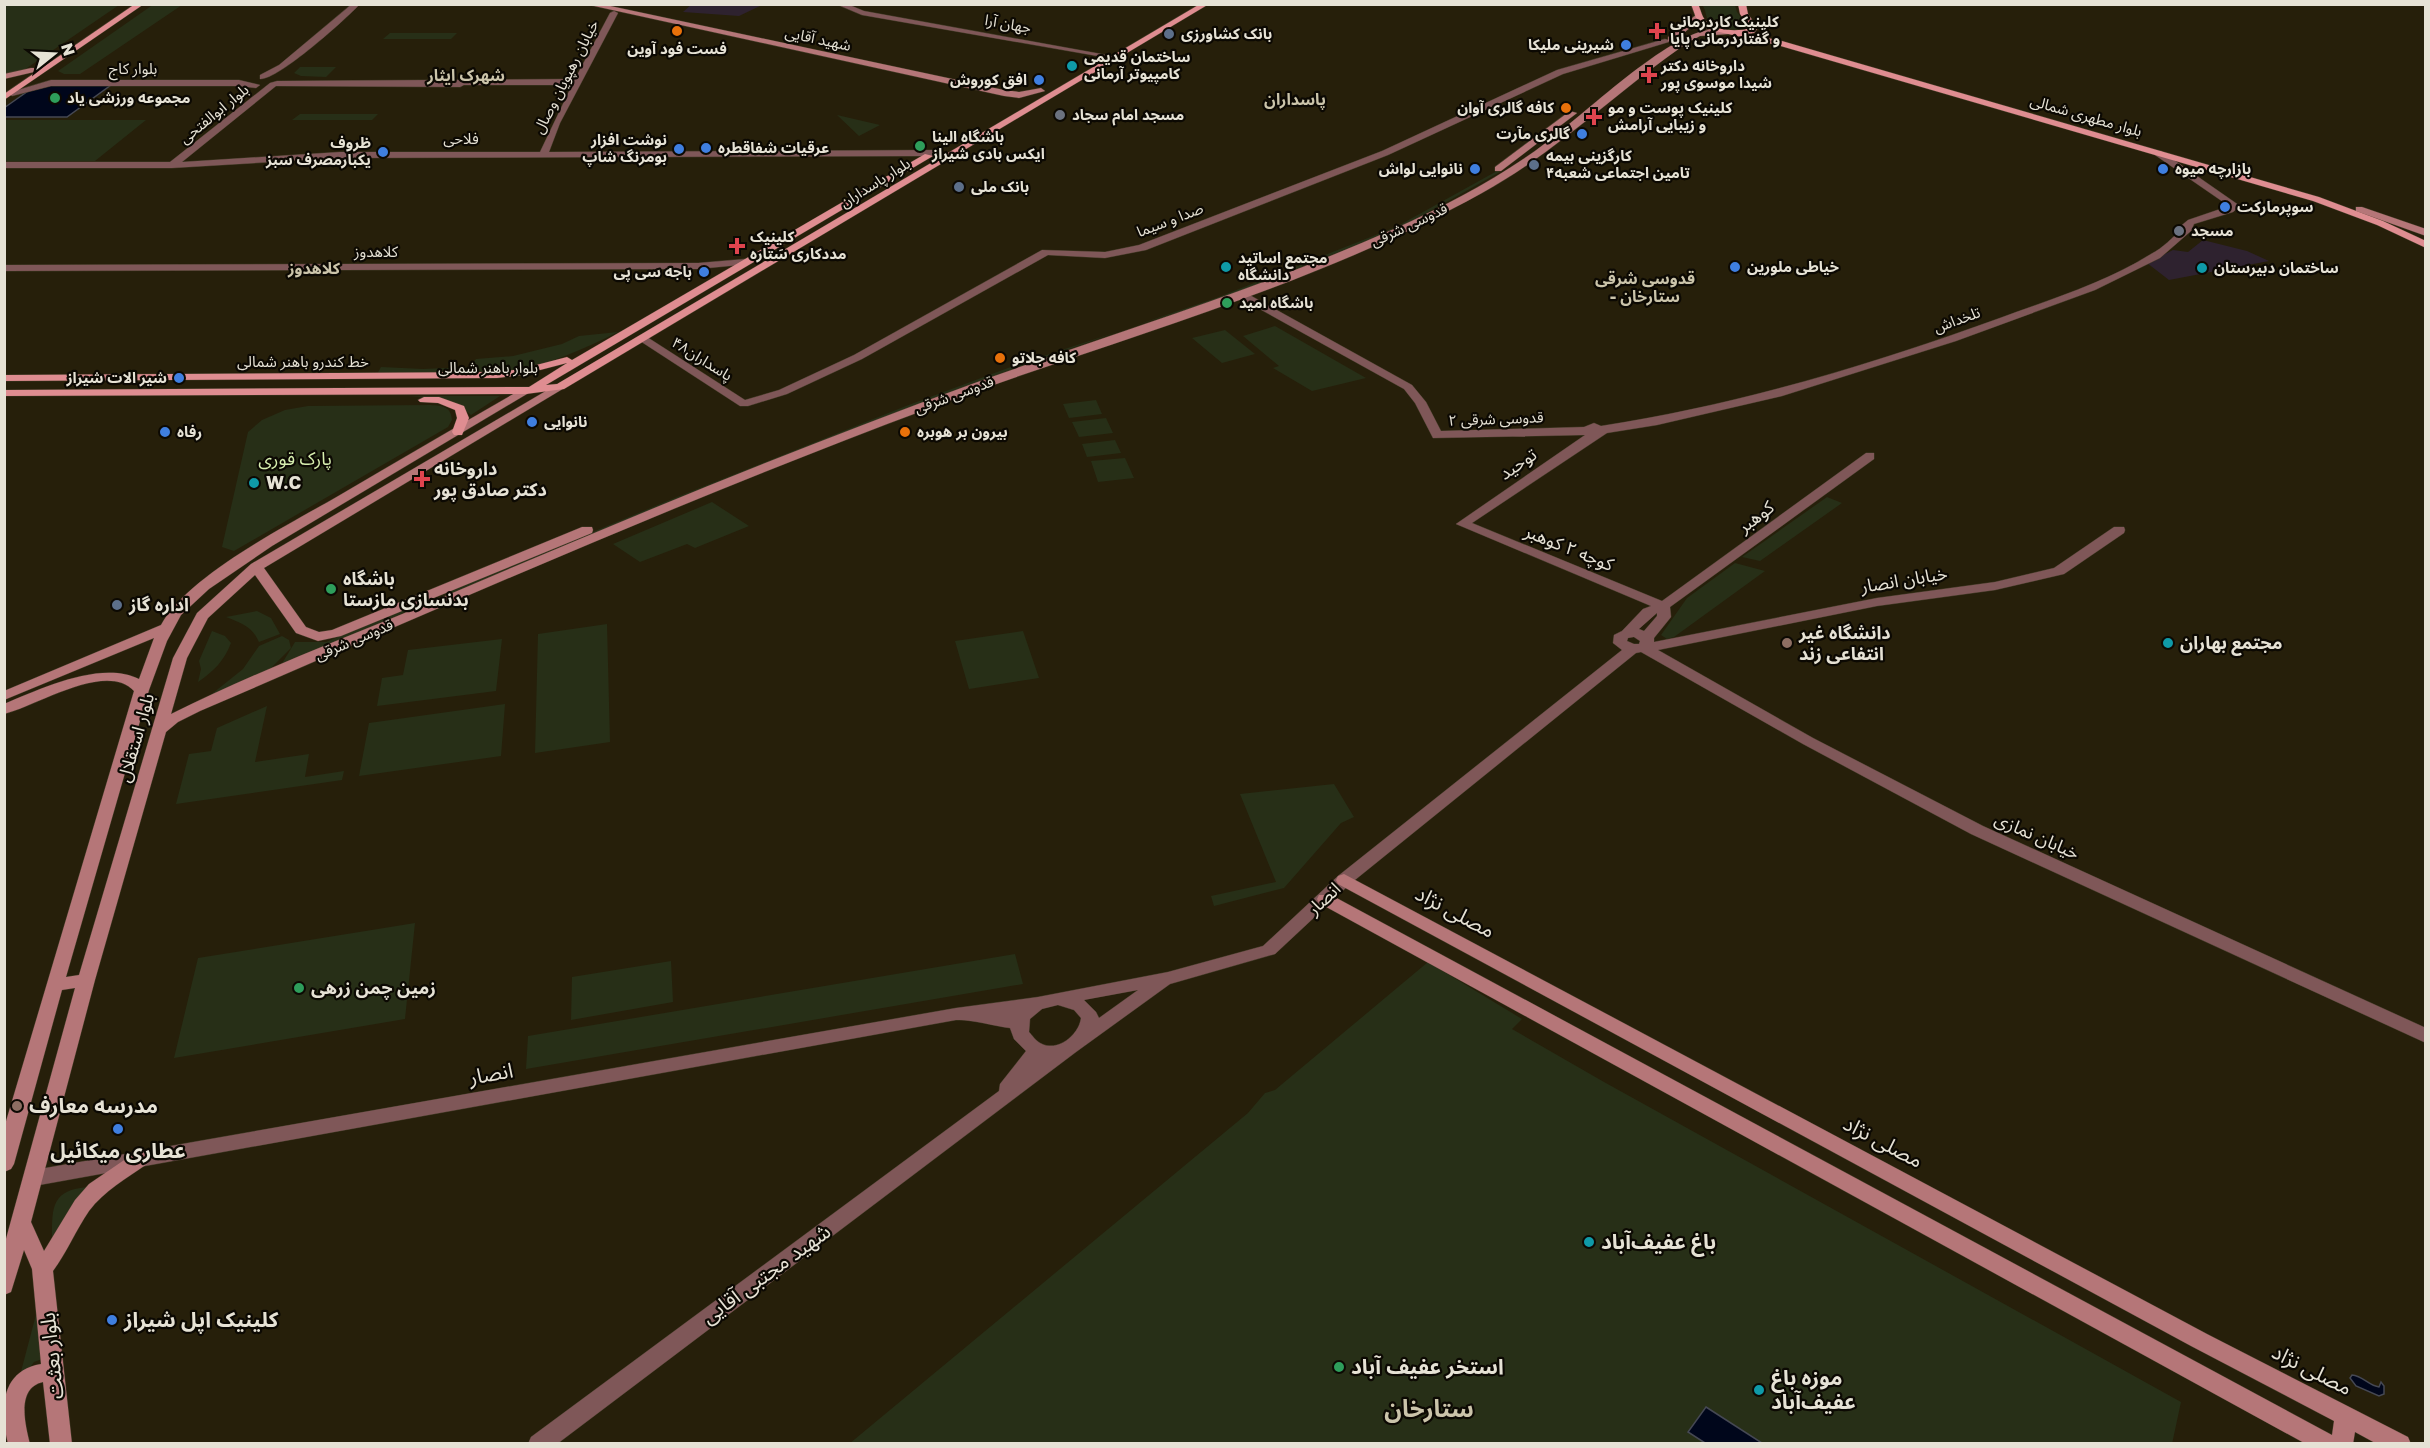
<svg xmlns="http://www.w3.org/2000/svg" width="2430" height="1448" viewBox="0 0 2430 1448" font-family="'Golos Text','Noto Sans Arabic',sans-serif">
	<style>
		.education { fill: #2e222f }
		.green { fill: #272f17 }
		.water { fill: #00061b; stroke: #454853; stroke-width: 1.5 }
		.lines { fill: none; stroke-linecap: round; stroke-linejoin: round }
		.tertiary-casing { stroke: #413a26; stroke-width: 1 }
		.secondary-casing { stroke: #413a26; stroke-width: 1 }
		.primary-casing { stroke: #413a26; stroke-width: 1 }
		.tertiary { fill: #7f5758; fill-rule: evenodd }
		.secondary { fill: #b57678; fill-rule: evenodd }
		.primary { fill: #df8d91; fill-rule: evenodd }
		.food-dot { fill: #e8710a; stroke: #0c0903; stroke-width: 2 }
		.health-dot { fill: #e0444e; stroke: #0c0903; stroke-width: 2 }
		.service-dot { fill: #5c6f8a; stroke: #0c0903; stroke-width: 2 }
		.shop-dot { fill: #3f7fe0; stroke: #0c0903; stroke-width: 2 }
		.culture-dot { fill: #0f9aa8; stroke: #0c0903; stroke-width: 2 }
		.leisure-dot { fill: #2e9e5b; stroke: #0c0903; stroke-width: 2 }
		.worship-dot { fill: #6b7280; stroke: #0c0903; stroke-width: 2 }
		.education-dot { fill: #8d6e63; stroke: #0c0903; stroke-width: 2 }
		.labels { text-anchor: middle; stroke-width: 4.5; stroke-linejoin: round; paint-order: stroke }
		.far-poi-label { font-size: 15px; font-weight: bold; fill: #e6e2d5; stroke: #0c0903; text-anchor: start }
		.far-street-label { font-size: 15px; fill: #e6e2d5; stroke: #0c0903 }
		.far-neighbourhood-label { font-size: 16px; font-weight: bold; fill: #cbc4aa; stroke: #0c0903 }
		.park-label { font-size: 18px; fill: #d7efaf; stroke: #0c0903 }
		.street-label { font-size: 18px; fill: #e6e2d5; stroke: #0c0903 }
		.poi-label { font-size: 18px; font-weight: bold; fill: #e6e2d5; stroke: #0c0903; text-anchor: start }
		.near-street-label { font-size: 21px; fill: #e6e2d5; stroke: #0c0903 }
		.near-poi-label { font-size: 21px; font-weight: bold; fill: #e6e2d5; stroke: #0c0903; text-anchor: start }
		.near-neighbourhood-label { font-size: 24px; font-weight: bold; fill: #cbc4aa; stroke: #0c0903 }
	</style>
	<rect width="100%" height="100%" fill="#261f0a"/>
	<path class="education" d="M 692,4 L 762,4 L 762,5 L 739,16 L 683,12 Z
		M 2203,240 L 2247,251 L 2269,261 L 2169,280 L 2147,263 L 2173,250 L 2188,252 Z"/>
	<path class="green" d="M 154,4 L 182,5 L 80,74 L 64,74 L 58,71 Z
		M 5,5 L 119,5 L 24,70 L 5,75 Z
		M 1702,5 L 1735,5 L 1737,12 L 1749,28 C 1739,31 1713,31 1707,18 C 1705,13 1706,10 1702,5 Z
		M 390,33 L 457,33 L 451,39 L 383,39 Z
		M 300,67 L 336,67 L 326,77 L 301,76 L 294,73 Z
		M 300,114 L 378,114 L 372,120 L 292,120 Z
		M 837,115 L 880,125 L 859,136 Z
		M 4,120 L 146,120 L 95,161 L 5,161 Z
		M 1497,171 L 1500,172 L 1402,227 L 1226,297 L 1131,327 L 1216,298 L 1396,227 Z
		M 1275,326 L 1366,378 L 1312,391 L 1273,368 L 1279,366 L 1243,336 Z
		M 1225,330 L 1255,354 L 1222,363 L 1192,338 Z
		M 1120,331 L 996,375 L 840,434 L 449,594 L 448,592 L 677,497 L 906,406 L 1019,364 Z
		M 618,332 C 580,351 545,366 503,373 L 377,374 L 381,367 L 423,369 L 470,367 L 476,359 L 513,356 L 562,344 L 579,336 Z
		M 407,396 L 500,396 L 471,415 C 451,398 432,397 407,396 Z
		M 1096,400 L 1102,414 L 1069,418 L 1063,404 Z
		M 431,405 C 442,406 451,406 452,420 L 448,427 L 234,551 L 222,547 L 248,432 L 262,420 L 285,410 L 308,406 Z
		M 1106,418 L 1113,433 L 1079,437 L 1072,422 Z
		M 1115,440 L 1121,453 L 1087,457 L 1082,444 Z
		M 1125,458 L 1134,478 L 1098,482 L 1091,461 Z
		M 1827,497 L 1842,503 L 1760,561 L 1742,557 Z
		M 712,502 L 749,526 L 695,548 L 687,544 L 640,562 L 613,544 Z
		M 1735,563 L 1765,571 L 1674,637 L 1667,639 L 1661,635 L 1687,598 Z
		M 427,599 L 429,601 L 278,670 L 295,642 L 326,642 Z
		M 257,611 L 271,618 L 280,634 L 259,642 C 252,626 241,623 226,617 Z
		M 607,624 L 610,742 L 535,753 L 538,634 Z
		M 212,631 L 225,636 L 231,643 C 224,661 214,671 198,682 L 201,669 L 199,661 Z
		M 1023,631 L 1039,678 L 969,689 L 955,641 Z
		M 282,636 L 289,640 L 291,648 L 266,673 L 203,701 L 243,669 L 259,646 Z
		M 502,639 L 496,691 L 377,706 L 382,678 L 403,675 L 408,650 Z
		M 505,704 L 501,756 L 359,776 L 369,723 Z
		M 267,706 L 255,762 L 309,754 L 305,777 L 344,771 L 342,780 L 176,804 L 189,754 L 211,751 L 217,728 Z
		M 1334,784 L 1354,817 L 1341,823 L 1284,888 L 1214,906 L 1211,896 L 1276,882 L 1240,794 Z
		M 415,923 L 405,1019 L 174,1058 L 198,958 Z
		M 1015,954 L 1023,984 L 526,1069 L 528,1036 Z
		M 671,961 L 673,1002 L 571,1020 L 572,977 Z
		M 1428,962 L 1522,1019 L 1512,1029 L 1604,1082 L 2181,1402 L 2172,1444 L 849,1444 L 1248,1113 L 1265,1093 L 1275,1090 Z
		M 88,1187 L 57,1239 L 52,1238 C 52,1206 52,1190 88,1187 Z
		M 43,1288 L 53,1355 L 34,1362 L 18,1383 Z"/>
	<path class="water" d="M 46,85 L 111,85 L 67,117 L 5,117 L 4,108 L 31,89 Z
		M 2352,1375 C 2363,1376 2369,1386 2379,1387 L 2381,1382 L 2384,1386 L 2384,1394 L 2379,1396 L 2356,1386 L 2350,1378 Z
		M 1706,1407 L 1762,1443 L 1705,1443 L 1688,1432 Z"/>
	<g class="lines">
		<g class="tertiary-casing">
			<path id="tertiary" d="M 352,4 L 360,4 C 345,20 278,80 260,79 L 260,75 L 279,65 Z
				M 836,4 L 847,4 L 864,11 L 1107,55 L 1103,57 L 862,15 Z
				M 614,11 L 618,13 L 560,123 L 549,152 L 935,150 L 940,153 L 935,156 L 340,158 L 172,168 L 4,168 L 4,162 L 170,162 L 270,83 L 277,81 L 575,79 L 610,13 ZM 464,85 L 572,85 L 540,152 L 340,152 L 182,162 L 276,86 L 460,87 Z
				M 1665,39 L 1672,41 L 1563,74 L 1388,155 L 1146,250 L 1105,258 L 1048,255 L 862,359 L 787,394 L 748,406 L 740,406 L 637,339 L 639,337 L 647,337 L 745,400 L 779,390 L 854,355 L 1042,250 L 1105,252 L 1139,245 L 1382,151 L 1557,70 Z
				M 51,80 L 239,80 L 260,85 L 256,88 L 239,86 L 51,86 L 12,96 L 8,93 Z
				M 2155,151 L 2161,151 L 2240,206 L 2233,212 L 2194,224 L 2191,231 L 2160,258 L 2095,290 L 1956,341 L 1782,396 L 1657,425 L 1607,433 L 1472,523 L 1662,601 L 1866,453 L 1874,453 L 1874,459 L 1670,607 L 1671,617 L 1654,638 L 1654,642 L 1877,598 L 1995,582 L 2054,568 L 2114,527 L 2124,527 L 2125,530 L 2124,533 L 2064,574 L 1995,590 L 1877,606 L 1658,650 L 1813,738 L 1983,826 L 2426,1028 L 2426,1043 L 1971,834 L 1803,744 L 1641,652 L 1636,653 L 1350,884 L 1275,954 L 1170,984 L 1076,1052 L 557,1444 L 528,1444 L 531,1437 L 999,1091 L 1000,1084 L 1026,1051 L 1014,1039 L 1010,1028 C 994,1026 970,1019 956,1020 L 34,1186 L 27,1184 L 24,1178 L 27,1172 L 34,1170 L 956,1008 L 1038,997 L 1168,972 L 1263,946 L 1338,876 L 1622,650 L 1613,643 L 1614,635 L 1622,631 L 1643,609 L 1651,606 L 1456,524 L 1585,435 L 1433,438 L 1415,403 L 1404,389 L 1238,297 L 1238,293 L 1246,293 L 1412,385 L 1426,402 L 1441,431 L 1584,427 L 1594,423 L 1601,426 C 1738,405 1870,365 2000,318 C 2051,299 2105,283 2151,254 C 2163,248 2173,237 2183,228 L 2182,225 L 2188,220 L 2229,206 L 2155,155 ZM 1657,613 L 1657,616 L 1644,631 L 1639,629 ZM 1634,637 L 1640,641 L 1639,644 L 1634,644 L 1627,641 L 1628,638 ZM 1138,990 L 1099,1018 L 1096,1012 L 1084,1000 ZM 1058,1005 L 1074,1010 L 1081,1018 C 1079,1035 1057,1053 1040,1043 C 1036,1041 1032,1035 1029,1032 L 1030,1019 L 1042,1009 Z
				M 746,259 L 750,260 L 750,264 L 698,269 L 4,271 L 4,265 L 698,263 Z"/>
		</g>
		<g class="secondary-casing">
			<path id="secondary" d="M 585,4 L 601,4 L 1004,90 L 1019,92 L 1041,88 L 1045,91 L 1019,98 L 1004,96 Z
				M 1696,15 L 1703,17 L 1674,41 L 1668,41 L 1668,37 Z
				M 1708,30 L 1729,30 L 1733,32 L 1729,34 L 1700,36 L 1687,43 C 1617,91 1557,152 1482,193 C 1309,289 1114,339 930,408 C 683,500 442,607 200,711 L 178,722 L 166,732 L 95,980 L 31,1222 L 44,1251 L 75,1200 L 89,1184 L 133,1154 L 140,1151 L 147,1154 L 150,1159 L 147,1164 C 127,1178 104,1191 89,1211 C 76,1230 67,1252 53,1271 L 72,1444 L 50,1444 L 43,1382 C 16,1388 25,1424 30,1444 L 8,1444 C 0,1410 0,1371 41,1364 L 32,1269 L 24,1250 L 11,1292 L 4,1295 L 4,1246 L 75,988 L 62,990 L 14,1164 L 11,1169 L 4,1172 L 4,1128 L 134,691 C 106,661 37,706 4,714 L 4,704 C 40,689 101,660 139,679 L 154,638 L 4,700 L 4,691 L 161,625 C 188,575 290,524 340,495 C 401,459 461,424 522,389 L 530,389 L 532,391 L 272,546 L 209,589 L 181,615 L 167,641 L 149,690 L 66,977 L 79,975 L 173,658 L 197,613 L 251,564 L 556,385 L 560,384 L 566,387 L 264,568 L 306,627 L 319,632 L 332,630 L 582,527 L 592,527 L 593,530 L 592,533 L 341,636 L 318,641 L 296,633 L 255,575 L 208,618 L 187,658 L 171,714 C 257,671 348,637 436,600 C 613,524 791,450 972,384 C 1113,333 1257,290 1394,229 C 1443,207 1491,182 1535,151 C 1578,121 1661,38 1708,30 Z
				M 31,68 L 34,68 L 34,72 L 4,79 L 4,74 Z
				M 1570,111 L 1577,113 L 1501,171 L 1495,171 L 1495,167 Z
				M 2356,207 L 2362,207 L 2426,229 L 2426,236 L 2356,211 Z
				M 1344,874 L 2207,1334 L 2408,1437 L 2411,1444 L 2377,1444 L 2355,1432 L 2353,1444 L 2306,1444 L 1319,903 L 1317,899 L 1319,895 L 1331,895 L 2332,1435 L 2334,1421 L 2191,1346 L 1338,884 L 1336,880 L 1338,876 Z"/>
		</g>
		<g class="primary-casing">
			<path id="primary" d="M 135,4 L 144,4 L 4,100 L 4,94 Z
				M 1200,4 L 1209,4 L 564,389 L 526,394 L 4,396 L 4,390 L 529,387 L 567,363 L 521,375 L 497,378 L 4,381 L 4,375 L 497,372 L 521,369 L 567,357 L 572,360 L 925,154 L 933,156 L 546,385 L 557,384 Z
				M 1691,4 L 1698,4 C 1701,10 1702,18 1707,22 C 1717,31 1738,32 1750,28 L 1740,14 L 1738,4 L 1746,4 L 1748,14 L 1758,28 L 1754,33 L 1747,34 L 1782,41 L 2319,197 L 2383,221 L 2426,241 L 2426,248 L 2377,225 L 2313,201 L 1777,45 L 1706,29 L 1696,18 Z
				M 424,397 L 439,397 L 464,406 L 469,418 L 462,435 L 454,435 L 452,432 L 457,418 L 455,410 L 438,403 L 420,402 L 418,400 Z"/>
		</g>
		<use href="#tertiary" class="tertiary"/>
		<use href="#secondary" class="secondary"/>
		<use href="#primary" class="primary"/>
	</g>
	<g class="food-dot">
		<circle cx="677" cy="31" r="6"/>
		<circle cx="1566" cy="108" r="6"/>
		<circle cx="1000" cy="358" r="6"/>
		<circle cx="905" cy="432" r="6"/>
	</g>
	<g class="health-dot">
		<path d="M1654 22h6v6h6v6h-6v6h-6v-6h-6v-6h6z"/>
		<path d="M1646 66h6v6h6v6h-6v6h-6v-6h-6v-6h6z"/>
		<path d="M1591 108h6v6h6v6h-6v6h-6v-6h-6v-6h6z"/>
		<path d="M734 237h6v6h6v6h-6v6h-6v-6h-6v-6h6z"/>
		<path d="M419 470h6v6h6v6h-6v6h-6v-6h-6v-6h6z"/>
	</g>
	<g class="service-dot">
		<circle cx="1169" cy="34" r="6"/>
		<circle cx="1534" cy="165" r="6"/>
		<circle cx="959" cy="187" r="6"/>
		<circle cx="117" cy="605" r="6"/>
	</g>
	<g class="shop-dot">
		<circle cx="1626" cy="45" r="6"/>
		<circle cx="1039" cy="80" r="6"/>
		<circle cx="1582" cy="134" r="6"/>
		<circle cx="706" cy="148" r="6"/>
		<circle cx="679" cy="149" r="6"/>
		<circle cx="383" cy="152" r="6"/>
		<circle cx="1475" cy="169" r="6"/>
		<circle cx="2163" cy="169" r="6"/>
		<circle cx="2225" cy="207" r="6"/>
		<circle cx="1735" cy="267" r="6"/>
		<circle cx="704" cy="272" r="6"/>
		<circle cx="179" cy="378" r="6"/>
		<circle cx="532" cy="422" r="6"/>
		<circle cx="165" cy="432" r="6"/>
		<circle cx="118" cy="1129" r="6"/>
		<circle cx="112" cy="1320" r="6"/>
	</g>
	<g class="culture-dot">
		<circle cx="1072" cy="66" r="6"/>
		<circle cx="1226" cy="267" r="6"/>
		<circle cx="2202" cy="268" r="6"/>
		<circle cx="254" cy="483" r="6"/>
		<circle cx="2168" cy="643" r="6"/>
		<circle cx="1589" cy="1242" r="6"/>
		<circle cx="1759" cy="1390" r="6"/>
	</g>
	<g class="leisure-dot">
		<circle cx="55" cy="98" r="6"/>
		<circle cx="920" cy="146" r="6"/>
		<circle cx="1227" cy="303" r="6"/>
		<circle cx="331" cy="589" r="6"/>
		<circle cx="299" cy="988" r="6"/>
		<circle cx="1339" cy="1367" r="6"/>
	</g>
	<g class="worship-dot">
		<circle cx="1060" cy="115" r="6"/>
		<circle cx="2179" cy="231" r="6"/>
	</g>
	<g class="education-dot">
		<circle cx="1787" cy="643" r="6"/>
		<circle cx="17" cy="1106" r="6"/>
	</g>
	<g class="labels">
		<g class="far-poi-label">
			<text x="1670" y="27">کلینیک کاردرمانی<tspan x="1670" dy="17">و گفتاردرمانی پایا</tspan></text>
			<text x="1181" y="39">بانک کشاورزی</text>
			<text x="1614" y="50" text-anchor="end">شیرینى ملیکا</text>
			<text x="677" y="54" text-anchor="middle">فست فود آوین</text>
			<text x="1084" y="62">ساختمان قدیمی<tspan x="1084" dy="17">کامپیوتر آرمانی</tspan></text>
			<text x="1661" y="71">داروخانه دکتر<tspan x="1661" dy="17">شیدا موسوی پور</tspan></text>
			<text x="1027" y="85" text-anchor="end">افق کوروش</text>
			<text x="67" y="103">مجموعه ورزشی یاد</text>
			<text x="1554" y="113" text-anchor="end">کافه گالری آوان</text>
			<text x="1608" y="113">کلینیک پوست و مو<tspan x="1608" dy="17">و زیبایی آرامش</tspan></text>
			<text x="1072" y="120">مسجد امام سجاد</text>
			<text x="1570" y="139" text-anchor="end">گالری مآرت</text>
			<text x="932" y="142">باشگاه الینا<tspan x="932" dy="17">ایکس بادی شیراز</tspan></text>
			<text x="667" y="145" text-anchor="end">نوشت افزار<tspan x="667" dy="17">بومرنگ شاپ</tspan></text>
			<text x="371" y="148" text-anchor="end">ظروف<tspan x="371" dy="17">یکبارمصرف سبز</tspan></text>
			<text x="718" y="153">عرقیات شفاقطره</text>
			<text x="1546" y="161">کارگزینی بیمه<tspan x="1546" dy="17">تامین اجتماعی شعبه۴</tspan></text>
			<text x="1463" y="174" text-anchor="end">نانوایی لواش</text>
			<text x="2175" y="174">بازارچه میوه</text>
			<text x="971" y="192">بانک ملی</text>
			<text x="2237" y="212">سوپرمارکت</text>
			<text x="2191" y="236">مسجد</text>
			<text x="750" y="242">کلینیک<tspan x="750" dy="17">مددکاری سَتاره</tspan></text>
			<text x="1238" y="263">مجتمع اساتید<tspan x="1238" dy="17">دانشگاه</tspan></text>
			<text x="1747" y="272">خیاطی ملورین</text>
			<text x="2214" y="273">ساختمان دبیرستان</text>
			<text x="692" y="277" text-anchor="end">باجه سی پی</text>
			<text x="1239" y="308">باشگاه امید</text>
			<text x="1012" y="363">کافه جلاتو</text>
			<text x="167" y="383" text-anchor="end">شیر الات شیراز</text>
			<text x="544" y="427">نانوایی</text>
			<text x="177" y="437">رفاه</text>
			<text x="917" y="437">بیرون بر هوبره</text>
		</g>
		<g class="far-street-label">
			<text transform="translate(1008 24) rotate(10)" y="5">جهان آرا</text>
			<text transform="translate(818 39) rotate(12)" y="5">شهید آقایی</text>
			<text x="133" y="74">بلوار کاج</text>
			<text transform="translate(566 77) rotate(-63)" y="5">خیابان رهپویان وصال</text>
			<text transform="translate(214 114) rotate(-39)" y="5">بلوار ابوالفتحی</text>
			<text transform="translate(2086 116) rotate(16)" y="5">بلوار مطهرى شمالى</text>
			<text x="461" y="144">فلاحی</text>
			<text transform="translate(875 183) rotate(-32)" y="5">بلوار پاسداران</text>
			<text transform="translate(1170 220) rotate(-21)" y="5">صدا و سیما</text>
			<text transform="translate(1409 225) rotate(-25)" y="5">قدوسی شرقی</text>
			<text x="376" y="257">کلاهدوز</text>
			<text transform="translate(1957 320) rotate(-20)" y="5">تلخداش</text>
			<text transform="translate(702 359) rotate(32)" y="5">پاسداران۴۸</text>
			<text x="303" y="367">خط کندرو باهنر شمالی</text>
			<text x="488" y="373">بلوار باهنر شمالی</text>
			<text transform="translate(954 395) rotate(-20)" y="5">قدوسی شرقی</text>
			<text transform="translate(1496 419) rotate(-2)" y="5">قدوسی شرقی ۲</text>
			<text transform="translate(354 640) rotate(-23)" y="5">قدوسی شرقی</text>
		</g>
		<g class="far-neighbourhood-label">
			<text x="466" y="81">شهرک ایثار</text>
			<text x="1295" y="105">پاسداران</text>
			<text x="314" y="274">کلاهدوز</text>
			<text x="1645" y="284">قدوسی شرقی<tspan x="1645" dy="18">- ستارخان</tspan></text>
		</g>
		<g class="park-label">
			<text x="295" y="465">پارک قوری</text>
		</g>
		<g class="street-label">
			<text transform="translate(1518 464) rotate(-34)" y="6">توحید</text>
			<text transform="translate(1756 517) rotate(-37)" y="6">کوهبر</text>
			<text transform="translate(1569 548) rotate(22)" y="6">کوچه ۲ کوهبر</text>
			<text transform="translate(1904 580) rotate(-9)" y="6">خیابان انصار</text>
			<text transform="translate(136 738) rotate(-74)" y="6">بلوار استقلال</text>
			<text transform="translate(2037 836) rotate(24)" y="6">خیابان نمازی</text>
			<text transform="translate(1324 899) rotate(-43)" y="6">انصار</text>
		</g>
		<g class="poi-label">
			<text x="434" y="475">داروخانه<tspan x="434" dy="21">دکتر صادق پور</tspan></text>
			<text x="266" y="489">W.C</text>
			<text x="343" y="585">باشگاه<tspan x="343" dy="21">بدنسازی مازستا</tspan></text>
			<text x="129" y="611">اداره گاز</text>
			<text x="1799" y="639">دانشگاه غیر<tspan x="1799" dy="21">انتفاعی زند</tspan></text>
			<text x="2180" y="649">مجتمع بهاران</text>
			<text x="311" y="994">زمین چمن زرهی</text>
		</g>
		<g class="near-street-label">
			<text transform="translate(1455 912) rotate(28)" y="7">مصلی نژاد</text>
			<text transform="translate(491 1074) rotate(-10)" y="7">انصار</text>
			<text transform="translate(1883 1142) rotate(28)" y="7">مصلی نژاد</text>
			<text transform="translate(766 1274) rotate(-36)" y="7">شهید مجتبی آقایی</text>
			<text transform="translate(52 1356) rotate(-96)" y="7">بلوار بعثت</text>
			<text transform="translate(2312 1370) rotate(27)" y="7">مصلی نژاد</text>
		</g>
		<g class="near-poi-label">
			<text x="29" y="1113">مدرسه معارف</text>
			<text x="118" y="1158" text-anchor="middle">عطاری میکائیل</text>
			<text x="1601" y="1249">باغ عفیف‌آباد</text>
			<text x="124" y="1327">کلینیک اپل شیراز</text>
			<text x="1351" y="1374">استخر عفیف آباد</text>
			<text x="1771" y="1385">موزه باغ<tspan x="1771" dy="24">عفیف‌آباد</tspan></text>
		</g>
		<g class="near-neighbourhood-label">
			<text x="1429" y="1417">ستارخان</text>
		</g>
	</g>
	<rect width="2430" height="1448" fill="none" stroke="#e6e2d5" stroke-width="12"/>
	<g transform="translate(54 54) rotate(72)" stroke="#0c0903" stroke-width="4.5" paint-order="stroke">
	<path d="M0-4.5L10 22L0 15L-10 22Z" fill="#e6e2d5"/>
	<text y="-9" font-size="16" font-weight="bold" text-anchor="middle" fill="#e6e2d5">N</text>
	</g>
</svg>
